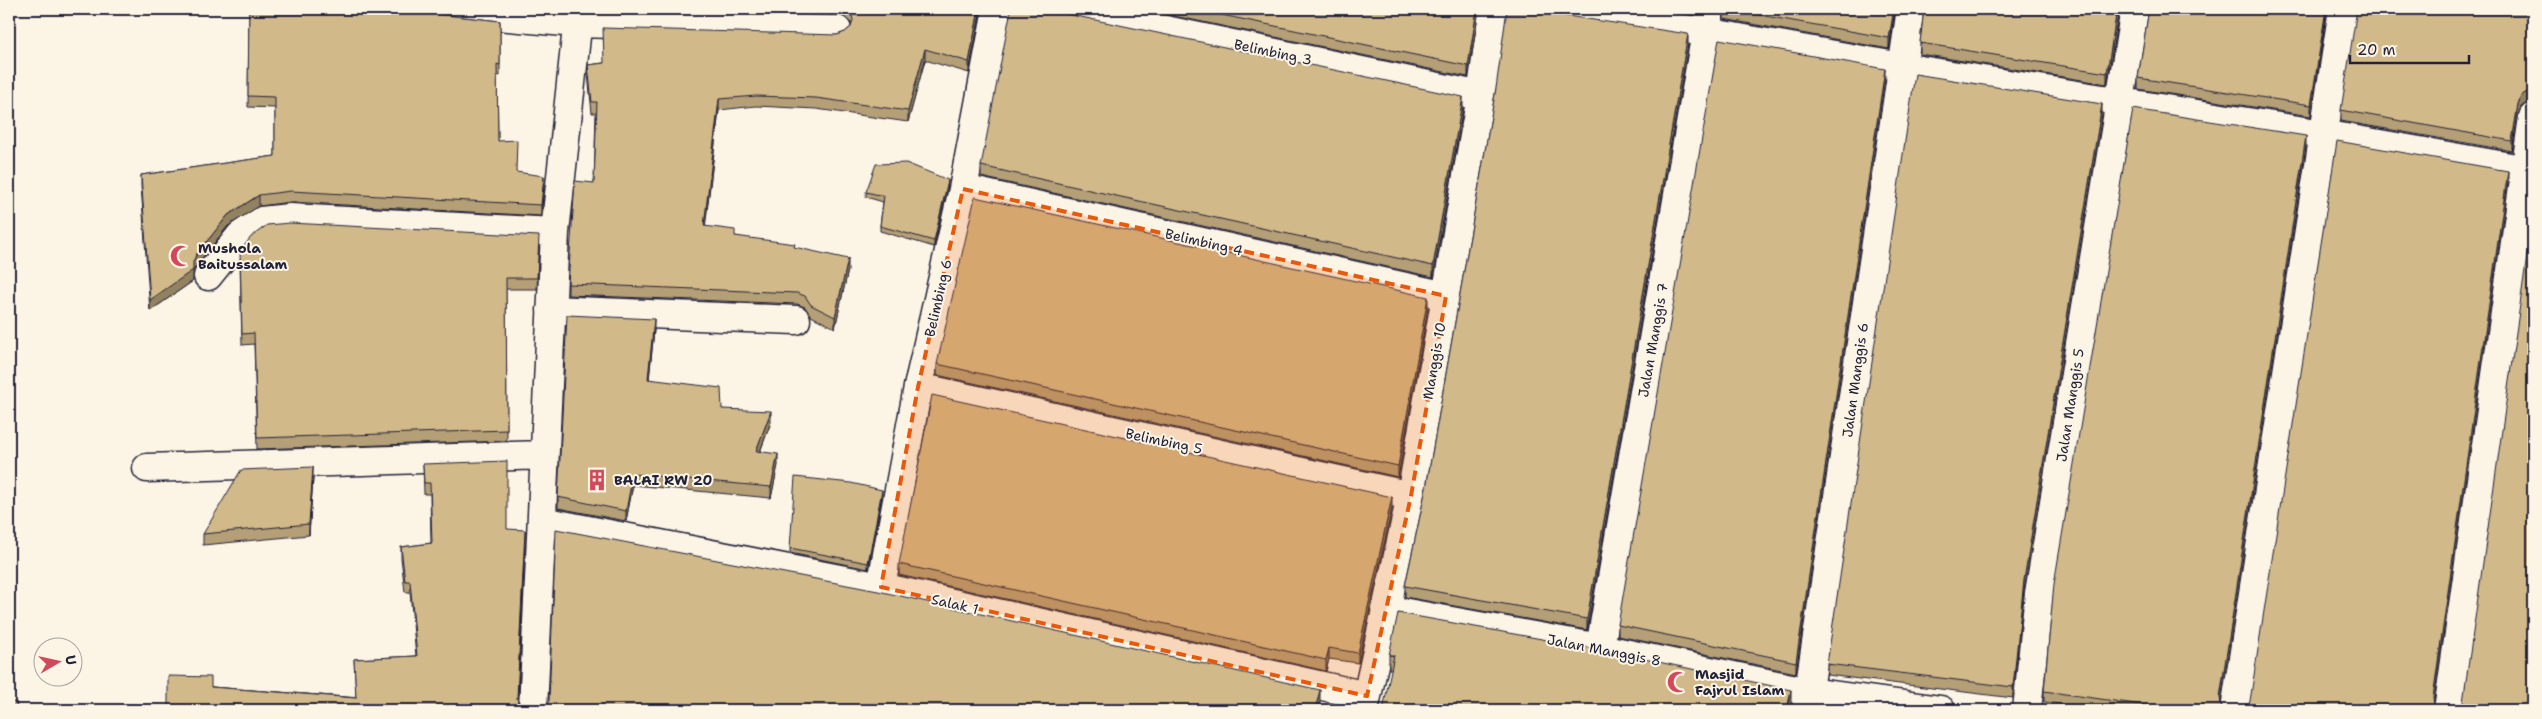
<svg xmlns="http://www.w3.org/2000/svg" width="2542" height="719" viewBox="0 0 2542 719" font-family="'Shantell Sans',sans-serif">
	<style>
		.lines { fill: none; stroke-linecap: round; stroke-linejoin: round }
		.street-casing { stroke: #22223b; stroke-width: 31 }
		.street { stroke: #fcf5e5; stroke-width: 28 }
		.wall { fill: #b59f76; stroke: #22223b }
		.shaded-wall { fill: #938260; stroke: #22223b }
		.building { fill: #d2b989; stroke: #22223b }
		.marked { fill: #e8590c; fill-opacity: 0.2; stroke: #e8590c; stroke-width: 4; stroke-dasharray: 10 6; stroke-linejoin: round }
		.labels { text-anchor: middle; stroke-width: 4; stroke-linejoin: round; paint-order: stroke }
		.street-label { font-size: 14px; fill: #22223b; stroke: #fcf5e5 }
		.poi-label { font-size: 14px; font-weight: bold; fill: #22223b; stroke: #fcf5e5; text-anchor: start }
	</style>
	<rect width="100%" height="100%" fill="#fcf5e5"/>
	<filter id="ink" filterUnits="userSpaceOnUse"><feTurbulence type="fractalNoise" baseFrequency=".02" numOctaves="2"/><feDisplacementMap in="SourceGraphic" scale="10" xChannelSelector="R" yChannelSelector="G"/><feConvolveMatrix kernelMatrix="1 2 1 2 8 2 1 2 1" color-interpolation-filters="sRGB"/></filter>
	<g filter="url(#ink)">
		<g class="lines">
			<g class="street-casing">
				<path id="street" d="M 419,9 L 576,23 L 837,30
					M 1065,9 L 1481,96
					M 1550,9 L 1706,32 L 1901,67 L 2323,134 L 2533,171
					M 963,189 L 1446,296
					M 208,276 L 240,236 L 261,221 L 290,218 L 555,232
					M 551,310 L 796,320
					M 918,387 L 1411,496
					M 147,468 L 544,455
					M 542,521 L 881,587 L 1367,696
					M 881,587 L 918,387 L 963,189 L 997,9
					M 1385,609 L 1600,648 L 1810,692 L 1941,710
					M 1600,648 L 1710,9
					M 533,710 L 555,232 L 579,9
					M 1364,710 L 1411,496 L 1481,96 L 1493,9
					M 1806,710 L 1911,9
					M 2027,710 L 2039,593 L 2135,9
					M 2235,710 L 2343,9
					M 2448,710 L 2533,117"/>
			</g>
			<use href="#street" class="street"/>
		</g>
		<path class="wall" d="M 249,9 L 394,10 L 394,9 L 408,9 L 410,11 L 500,21 L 500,76 L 497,75 L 498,141 L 516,172 L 544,187 L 541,216 L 291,202 L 259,206 L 228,226 L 196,266 L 193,272 L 193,281 L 150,311 L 141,186 L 141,175 L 275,156 L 275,108 L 248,107 Z
			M 627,9 L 764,9 L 764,12 Z
			M 843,9 L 981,9 L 969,73 L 925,60 L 908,122 L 816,109 L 756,106 L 719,110 L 705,226 L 735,236 L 795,248 L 848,270 L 835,328 L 811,316 L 805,307 L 797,304 L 568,295 L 568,284 L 594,183 L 596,113 L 592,113 L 588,75 L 588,65 L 603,63 L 837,35 L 845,32 L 851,27 L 851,23 L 843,16 Z
			M 1140,9 L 1479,9 L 1468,77 Z
			M 1655,9 L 1695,9 L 1693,14 Z
			M 1724,9 L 1895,9 L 1889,49 L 1724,19 Z
			M 1924,9 L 2119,9 L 2107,84 L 1920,54 L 1920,43 Z
			M 2149,9 L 2327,9 L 2311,116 L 2138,89 L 2138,78 Z
			M 2533,9 L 2533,102 L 2528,102 L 2521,107 L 2518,115 L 2512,151 L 2341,121 L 2341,110 Z
			M 1055,10 L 1062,13 L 1463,108 L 1433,277 L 981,177 L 981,166 Z
			M 1540,10 L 1547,13 L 1688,45 L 1587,630 L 1405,597 L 1405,586 L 1426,488 L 1496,88 Z
			M 1885,80 L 1796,673 L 1618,636 L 1618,625 Z
			M 2102,115 L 2024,591 L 2013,698 L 1827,675 L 1827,664 Z
			M 2306,147 L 2220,703 L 2221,705 L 2225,710 L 2102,710 L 2044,702 L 2044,691 Z
			M 948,186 L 934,247 L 880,231 L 880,226 L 883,202 L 866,197 L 866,192 Z
			M 539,247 L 537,289 L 506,289 L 507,441 L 257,449 L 254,344 L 242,345 L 240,262 Z
			M 1428,308 L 1398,477 L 937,375 L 937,364 Z
			M 654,330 L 649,379 L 722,409 L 771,422 L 760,452 L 778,465 L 771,498 L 633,485 L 626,521 L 558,508 L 558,497 Z
			M 423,464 L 507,529 L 525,541 L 518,700 L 519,707 L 523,710 L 211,687 L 356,698 L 354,659 L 416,656 L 410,592 L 405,592 L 401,558 L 401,547 L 431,543 L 430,494 L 424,494 Z
			M 313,478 L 309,535 L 203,545 L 203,534 Z
			M 882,496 L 868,569 L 790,553 L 790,548 Z
			M 1392,508 L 1358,663 L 1329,659 L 1326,671 L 899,575 L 899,564 Z
			M 1389,655 L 1791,704 L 1392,669 L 1389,669 Z"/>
		<path class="shaded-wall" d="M 979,9 L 981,9 L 969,73 L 969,62 Z
			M 1477,9 L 1479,9 L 1468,77 L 1468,66 Z
			M 1894,9 L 1895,9 L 1889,49 L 1889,38 Z
			M 2117,9 L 2119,9 L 2107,84 L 2107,73 Z
			M 2326,9 L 2327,9 L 2311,116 L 2311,105 Z
			M 1688,34 L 1688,45 L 1587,630 L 1587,619 Z
			M 925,49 L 925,60 L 908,122 L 908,111 Z
			M 1885,69 L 1885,80 L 1796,673 L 1796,662 Z
			M 2528,91 L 2528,102 L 2521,107 L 2518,115 L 2512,151 L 2512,141 L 2518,104 L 2521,96 Z
			M 1463,97 L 1463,108 L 1433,277 L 1433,266 Z
			M 719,99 L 719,110 L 704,237 L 704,226 Z
			M 2102,104 L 2102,115 L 2024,591 L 2013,698 L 2013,687 L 2024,580 Z
			M 2306,136 L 2306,147 L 2220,708 L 2220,697 Z
			M 2508,171 L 2508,182 L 2433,708 L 2433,697 Z
			M 544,176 L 544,187 L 541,216 L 541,205 Z
			M 948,180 L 948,186 L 934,247 L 934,241 Z
			M 259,195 L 259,206 L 228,226 L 196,266 L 193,272 L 193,281 L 150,311 L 150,300 L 193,262 L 196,255 L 228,215 Z
			M 848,259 L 848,270 L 835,328 L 835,317 Z
			M 1428,297 L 1428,308 L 1398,477 L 1398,466 Z
			M 654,319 L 654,330 L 648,390 L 648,379 Z
			M 771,411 L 771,422 L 756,462 L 756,451 Z
			M 778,454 L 778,465 L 771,498 L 771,487 Z
			M 313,467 L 313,478 L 309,535 L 309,524 Z
			M 633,474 L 633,485 L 626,521 L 626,511 Z
			M 882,490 L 882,496 L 868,569 L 868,563 Z
			M 1392,497 L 1392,508 L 1358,663 L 1358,653 Z
			M 525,530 L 525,541 L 517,709 L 517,698 Z
			M 1329,648 L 1329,659 L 1326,671 L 1326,660 Z
			M 1320,690 L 1320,701 L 1318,710 L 1315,710 Z
			M 1791,690 L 1791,704 L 1790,710 L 1787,710 Z"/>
		<path class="building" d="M 249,9 L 377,9 L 402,10 L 401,9 L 408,9 L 410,11 L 500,21 L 500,65 L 497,64 L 498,141 L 517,140 L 516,172 L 544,176 L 541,205 L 291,191 L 259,195 L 228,215 L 196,255 L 193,262 L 193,270 L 150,300 L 141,175 L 275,156 L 275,97 L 248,96 Z
			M 847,9 L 979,9 L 969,62 L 925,49 L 908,111 L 816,98 L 756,96 L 719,99 L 704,226 L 735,230 L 735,236 L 795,244 L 794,247 L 848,259 L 835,317 L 811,305 L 805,296 L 797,293 L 568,284 L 575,181 L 594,183 L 597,102 L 592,102 L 588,65 L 604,63 L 603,28 L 837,35 L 845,32 L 851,27 L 853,20 L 851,12 Z
			M 1011,9 L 1054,9 L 1062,13 L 1463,97 L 1433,266 L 981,166 Z
			M 1193,9 L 1477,9 L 1468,66 Z
			M 1507,9 L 1539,9 L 1540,10 L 1547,13 L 1688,34 L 1587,619 L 1405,586 L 1426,488 L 1496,88 Z
			M 1726,9 L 1894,9 L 1889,38 Z
			M 1924,9 L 2117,9 L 2107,73 L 1920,43 Z
			M 2149,9 L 2326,9 L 2311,105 L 2138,78 Z
			M 2357,9 L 2533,9 L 2533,91 L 2528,91 L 2521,96 L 2518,104 L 2512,141 L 2341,110 Z
			M 1719,39 L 1885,69 L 1796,662 L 1618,625 Z
			M 1915,74 L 2102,104 L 2024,580 L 2013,687 L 1827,664 Z
			M 2133,109 L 2306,136 L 2220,697 L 2221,705 L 2225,710 L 2178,710 L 2044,691 L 2054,584 Z
			M 2337,141 L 2508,171 L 2433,697 L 2434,705 L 2438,710 L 2245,710 L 2247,708 L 2250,701 Z
			M 906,163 L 948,180 L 934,241 L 880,226 L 884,196 L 866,192 L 876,164 Z
			M 975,197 L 1428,297 L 1398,466 L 937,364 Z
			M 2533,214 L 2533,710 L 2458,710 L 2461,708 L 2463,702 Z
			M 290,223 L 539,236 L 537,278 L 506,278 L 507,430 L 257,438 L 254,333 L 242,334 L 240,251 L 251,237 L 267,225 Z
			M 567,315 L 654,319 L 648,379 L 721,388 L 722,409 L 771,411 L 756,451 L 778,454 L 771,487 L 633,474 L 626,511 L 558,497 Z
			M 932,395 L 1392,497 L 1358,653 L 1329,648 L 1326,660 L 899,564 Z
			M 507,461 L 507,529 L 525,530 L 517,698 L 519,707 L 523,710 L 168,710 L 168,676 L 211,677 L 211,687 L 356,698 L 354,659 L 417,656 L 410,581 L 405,581 L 401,547 L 432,543 L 430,483 L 424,483 L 423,464 Z
			M 313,467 L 309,524 L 203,534 L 241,470 Z
			M 795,477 L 851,483 L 882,490 L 868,563 L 790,548 Z
			M 556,529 L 878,591 L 1320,690 L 1315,710 L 543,710 L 546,707 L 549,700 Z
			M 1398,613 L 1597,649 L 1791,690 L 1787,710 L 1383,710 L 1394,655 L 1389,655 Z
			M 9,701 L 17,703 L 16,710 L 9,710 Z"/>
	</g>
	<path class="marked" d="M 963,189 L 1446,296 L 1411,496 L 1367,696 L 881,587 L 918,387 Z"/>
	<defs>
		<g id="mosque-bare" transform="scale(1.725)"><path d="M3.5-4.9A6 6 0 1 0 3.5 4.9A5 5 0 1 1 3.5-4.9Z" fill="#d1495b" stroke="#fcf5e5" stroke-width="2.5" paint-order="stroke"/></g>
		<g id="building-bare" transform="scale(1.725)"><path d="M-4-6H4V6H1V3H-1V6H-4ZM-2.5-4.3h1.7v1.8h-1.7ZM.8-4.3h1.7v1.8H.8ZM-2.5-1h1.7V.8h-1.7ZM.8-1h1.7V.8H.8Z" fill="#d1495b" stroke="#fcf5e5" stroke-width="2.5" paint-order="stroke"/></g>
	</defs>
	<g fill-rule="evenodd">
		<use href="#mosque-bare" x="181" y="256"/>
		<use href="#building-bare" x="597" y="480"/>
		<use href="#mosque-bare" x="1678" y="682"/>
	</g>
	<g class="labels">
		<g class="street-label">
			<text transform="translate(1273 52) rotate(12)" y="5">Belimbing 3</text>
			<text transform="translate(1204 242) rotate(13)" y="5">Belimbing 4</text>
			<text transform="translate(938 298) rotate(-77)" y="5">Belimbing 6</text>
			<text transform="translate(1653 340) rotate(-80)" y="5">Jalan Manggis 7</text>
			<text transform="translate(1434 361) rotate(-80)" y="5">Manggis 10</text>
			<text transform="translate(1855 380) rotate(-82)" y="5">Jalan Manggis 6</text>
			<text transform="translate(2070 405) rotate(-81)" y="5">Jalan Manggis 5</text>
			<text transform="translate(1164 441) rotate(12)" y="5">Belimbing 5</text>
			<text transform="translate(955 604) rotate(13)" y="5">Salak 1</text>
			<text transform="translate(1604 650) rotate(11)" y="5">Jalan Manggis 8</text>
		</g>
		<g class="poi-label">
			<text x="198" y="253">Mushola<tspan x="198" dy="16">Baitussalam</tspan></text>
			<text x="614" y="485">BALAI RW 20</text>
			<text x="1695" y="679">Masjid<tspan x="1695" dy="16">Fajrul Islam</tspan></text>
		</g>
	</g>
	<rect width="2542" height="719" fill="none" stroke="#fcf5e5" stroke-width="30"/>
	<rect x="15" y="15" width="2512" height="689" fill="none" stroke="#22223b" stroke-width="2" filter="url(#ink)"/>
	<g transform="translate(58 662) rotate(81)"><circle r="24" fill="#fcf5e5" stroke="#a5a1a1"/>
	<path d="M0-4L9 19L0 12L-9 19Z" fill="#d1495b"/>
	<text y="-8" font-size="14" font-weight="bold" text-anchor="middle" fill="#22223b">U</text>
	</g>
	<path d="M2350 55v8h119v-8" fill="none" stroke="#22223b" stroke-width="2.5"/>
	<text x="2357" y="55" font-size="15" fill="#22223b" stroke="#fcf5e5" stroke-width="4" paint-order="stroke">20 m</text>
</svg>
